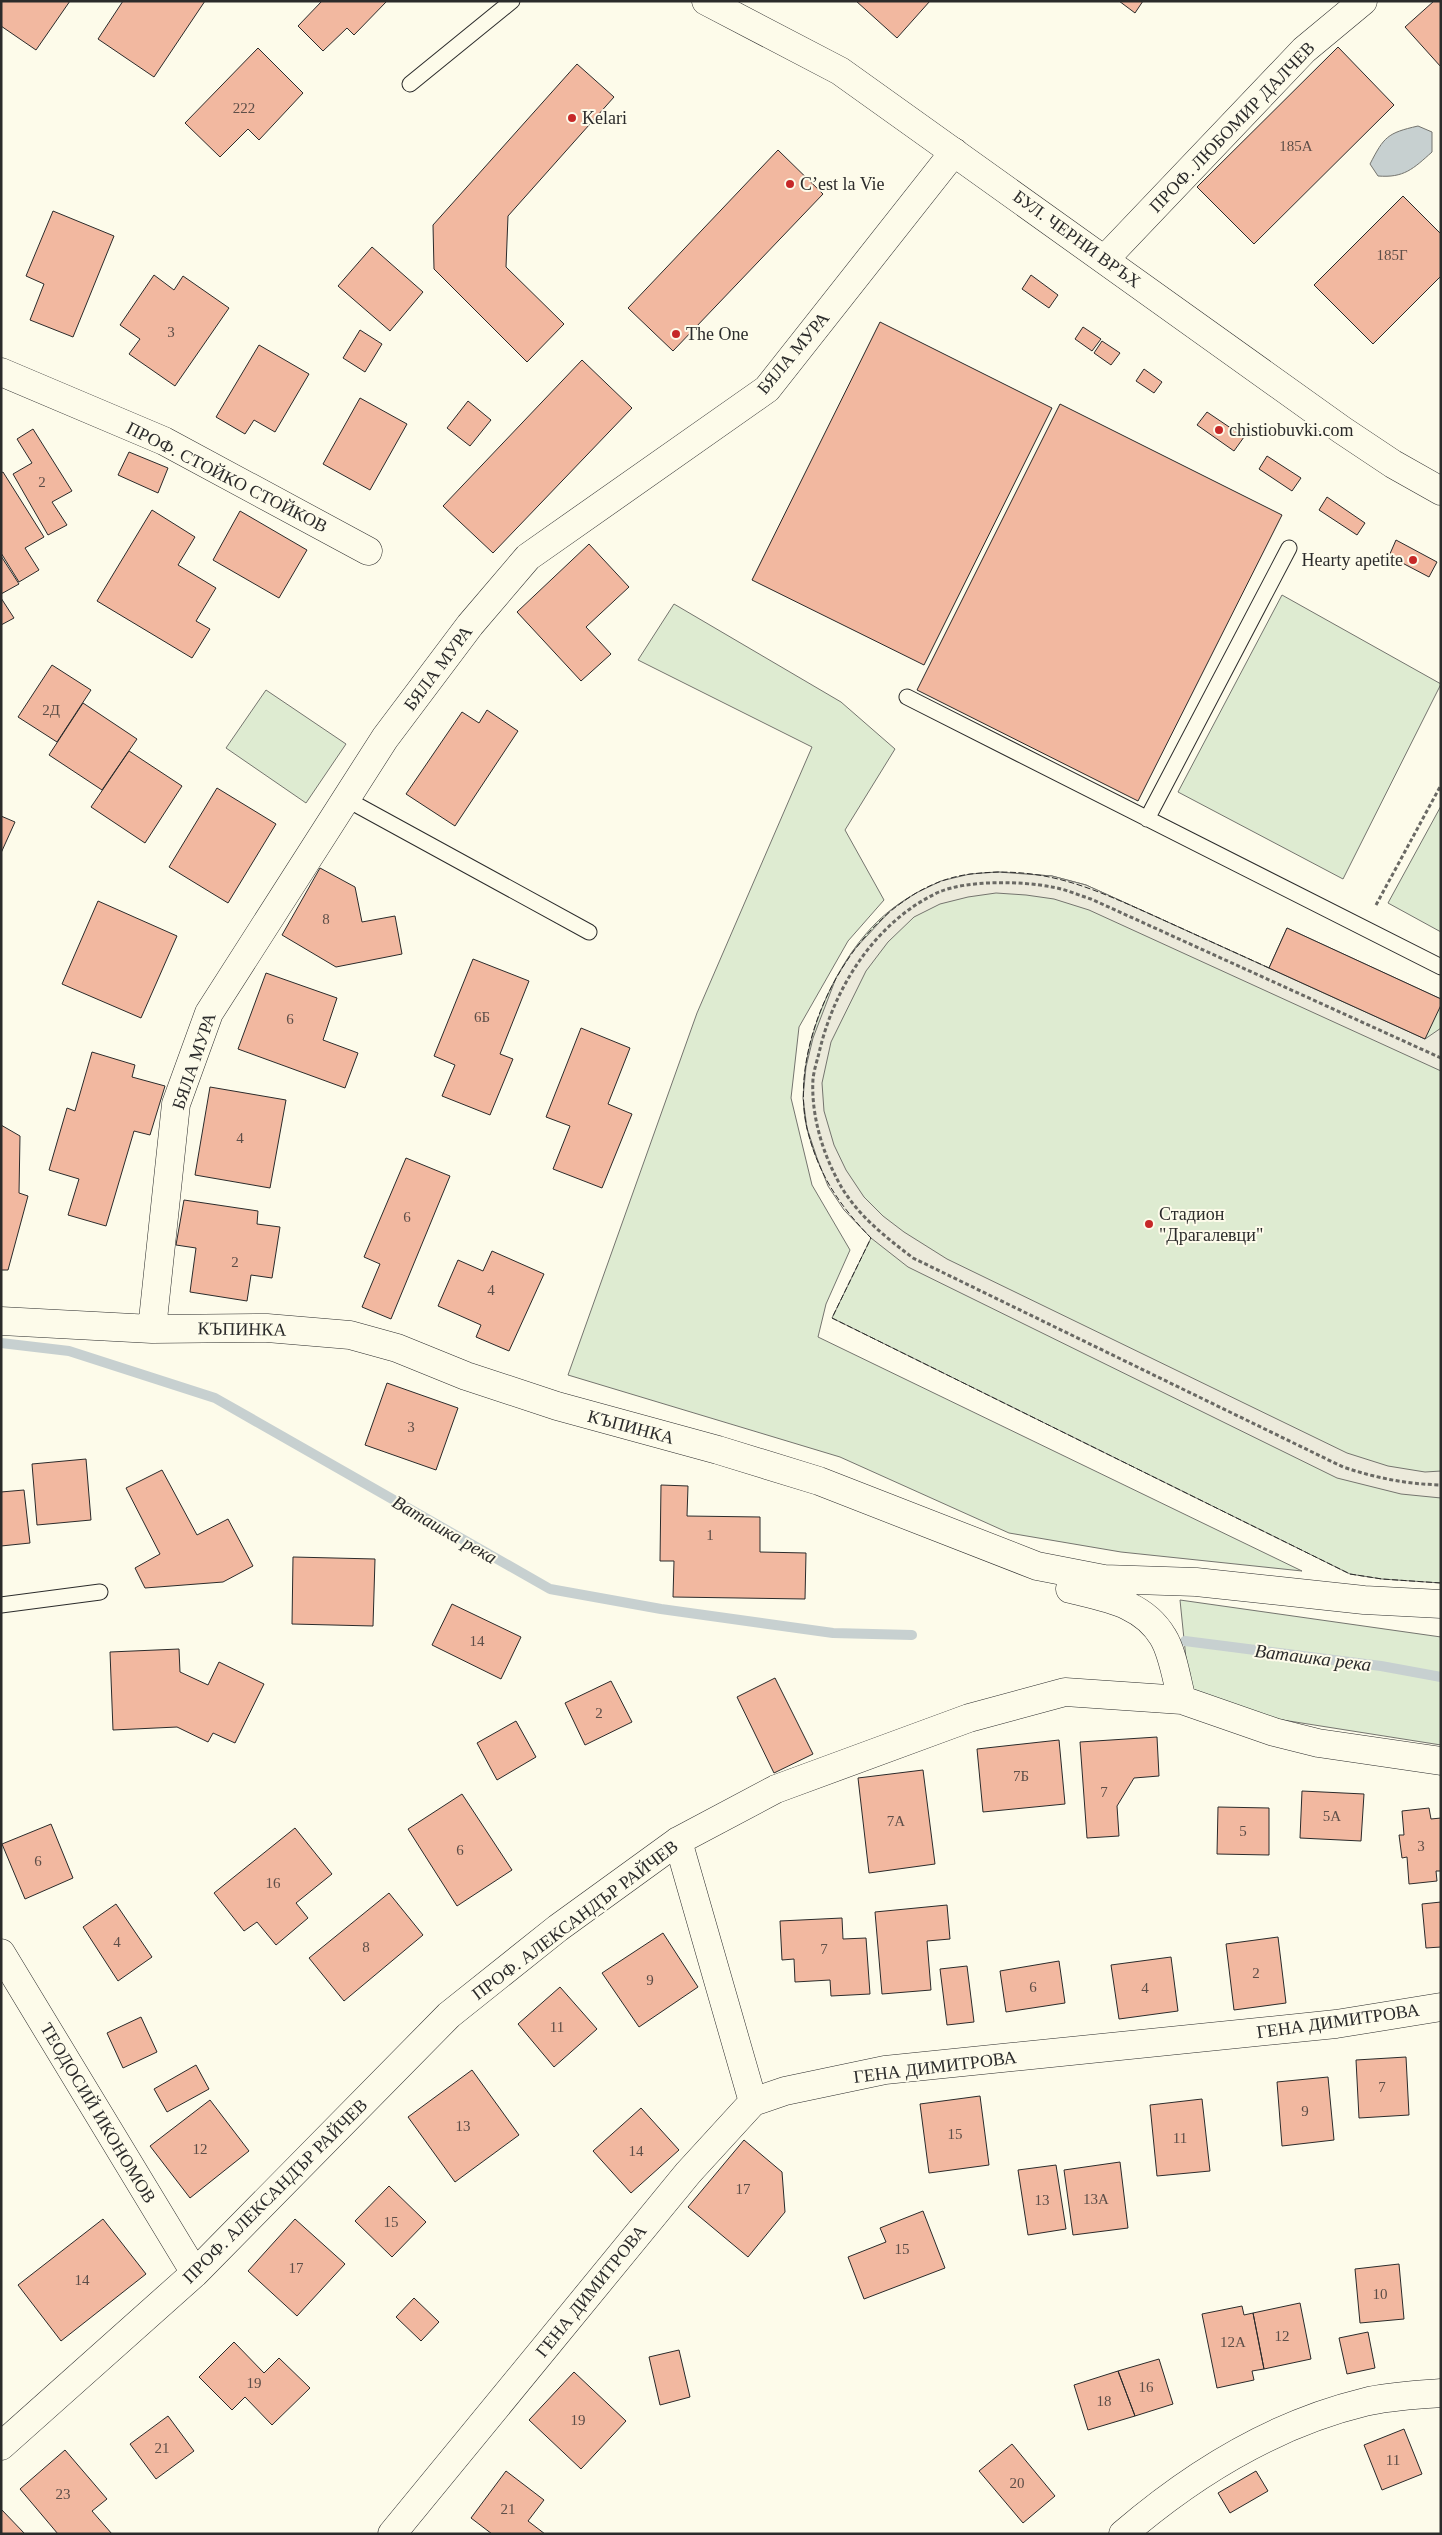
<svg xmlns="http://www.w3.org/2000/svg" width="1442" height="2535" viewBox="0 0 1442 2535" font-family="'Times New Roman',serif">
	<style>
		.green { fill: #deebd1; stroke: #74746e }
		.parking { fill: #eceadb; stroke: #74746e }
		.water { fill: #c7d0d0; stroke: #74746e }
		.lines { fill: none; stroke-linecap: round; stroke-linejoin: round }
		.stream { stroke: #c7d0d0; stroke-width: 10 }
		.building { fill: #f2b8a0; stroke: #2b2b2b }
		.service-casing { stroke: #2b2b2b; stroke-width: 17 }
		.minor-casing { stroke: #2b2b2b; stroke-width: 29 }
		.secondary-casing { stroke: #2b2b2b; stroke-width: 29 }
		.path { stroke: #6a6964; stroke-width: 3; stroke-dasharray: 4 2.5; stroke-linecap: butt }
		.service { stroke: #fdfbea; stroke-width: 15 }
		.minor { stroke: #fdfbea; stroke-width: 28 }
		.secondary { stroke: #fdfbea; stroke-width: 28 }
		.fence { stroke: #2b2b2b; stroke-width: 1; stroke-dasharray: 6 2.5; stroke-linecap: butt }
		.poi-dot { fill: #c62828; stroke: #fdfbea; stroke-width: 2 }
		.labels { text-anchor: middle; stroke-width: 4; stroke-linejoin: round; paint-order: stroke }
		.number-label { font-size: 15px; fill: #5d4e48 }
		.poi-label { font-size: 18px; fill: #2b2b2b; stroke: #fdfbea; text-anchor: start }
		.street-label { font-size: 18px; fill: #2b2b2b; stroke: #fdfbea }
		.water-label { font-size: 19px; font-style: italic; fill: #2b2b2b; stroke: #fdfbea }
	</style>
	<rect width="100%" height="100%" fill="#fdfbea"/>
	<path class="green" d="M 1282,595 L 1441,684 L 1343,879 L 1178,792 Z
		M 674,604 L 841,702 L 895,749 L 845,830 L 884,900 L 848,941 L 799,1027 L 791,1098 L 812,1185 L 850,1250 L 826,1304 L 818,1337 L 1302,1571 L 1121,1552 L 1009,1533 L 840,1457 L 568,1375 L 697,1013 L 812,747 L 638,660 Z
		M 266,690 L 346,744 L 306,803 L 226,748 Z
		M 1441,806 L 1441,932 L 1388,903 Z
		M 998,872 L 1052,876 L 1086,885 L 1269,968 L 1287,928 L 1441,999 L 1441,1583 L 1382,1579 L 1350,1574 L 832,1318 L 871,1238 C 839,1204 819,1175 807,1129 C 790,1058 835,952 892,909 C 924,884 959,874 998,872 Z
		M 1180,1600 L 1441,1637 L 1441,1745 L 1270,1718 L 1189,1688 Z"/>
	<path class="parking" d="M 998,872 L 1052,876 L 1086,885 L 1425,1039 L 1441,1028 L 1441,1071 L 1089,910 L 1054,899 L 1026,895 L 996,893 L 968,897 L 940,904 L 914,917 L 888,942 L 866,971 L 831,1042 L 822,1083 L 824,1111 L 834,1145 L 846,1170 L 864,1197 L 883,1216 L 904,1232 L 947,1259 L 1347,1453 L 1388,1466 L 1425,1472 L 1441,1471 L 1441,1498 L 1401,1494 L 1337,1478 L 908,1267 L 871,1238 L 844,1210 L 828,1186 L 817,1158 L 807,1128 L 803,1098 L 806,1067 L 813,1038 L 836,978 L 852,952 L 892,909 L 916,893 L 941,881 L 970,874 Z"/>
	<path class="water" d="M 1418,126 L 1432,132 L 1432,152 C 1413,169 1404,178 1378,176 L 1370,164 C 1384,137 1387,133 1418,126 Z"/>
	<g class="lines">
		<path class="stream" d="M 1,1343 L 69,1351 L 215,1398 L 550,1589 L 661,1609 L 833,1633 L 912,1635
			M 1185,1641 L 1381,1666 L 1441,1677"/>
	</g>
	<path class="building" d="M 1,1 L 70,1 L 36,50 L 1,26 Z
		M 123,1 L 205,1 L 154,77 L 98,39 Z
		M 322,1 L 387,1 L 354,35 L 347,28 L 323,51 L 298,26 Z
		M 856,1 L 930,1 L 897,38 Z
		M 1119,1 L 1143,1 L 1135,13 Z
		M 1434,1 L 1441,1 L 1441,67 L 1405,27 Z
		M 1338,47 L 1394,105 L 1254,244 L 1197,187 Z
		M 258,48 L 303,93 L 259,140 L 248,129 L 220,157 L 185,123 Z
		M 577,64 L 614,97 L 508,216 L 506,267 L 564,324 L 527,362 L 434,269 L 433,225 Z
		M 778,150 L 823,194 L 673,351 L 628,308 Z
		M 1403,196 L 1441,234 L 1441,276 L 1373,344 L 1314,285 Z
		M 53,211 L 114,236 L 73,337 L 30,320 L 44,284 L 26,276 Z
		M 372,247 L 423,292 L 390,331 L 338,286 Z
		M 154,275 L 174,290 L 183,276 L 229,308 L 175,386 L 129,354 L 140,339 L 120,325 Z
		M 1031,275 L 1058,295 L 1049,308 L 1022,289 Z
		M 880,322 L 1052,408 L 924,665 L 752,580 Z
		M 1083,327 L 1101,339 L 1092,351 L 1075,339 Z
		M 360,330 L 382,344 L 365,372 L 343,358 Z
		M 1102,341 L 1120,353 L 1111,365 L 1094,353 Z
		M 259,345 L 309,374 L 275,432 L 254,420 L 245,434 L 216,417 Z
		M 582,360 L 632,408 L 493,553 L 443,506 Z
		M 1144,369 L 1162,382 L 1154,393 L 1136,381 Z
		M 360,398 L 407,424 L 370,490 L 323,464 Z
		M 468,401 L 491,420 L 470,446 L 447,428 Z
		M 1060,404 L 1282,515 L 1138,801 L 917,690 Z
		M 1207,412 L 1244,437 L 1234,451 L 1197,425 Z
		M 33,429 L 72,491 L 52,502 L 67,525 L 48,535 L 13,474 L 32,463 L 17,439 Z
		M 129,452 L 168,468 L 158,493 L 118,475 Z
		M 1267,456 L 1301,478 L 1292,491 L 1259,469 Z
		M 3,472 L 44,537 L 25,548 L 39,570 L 19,582 L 1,553 L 1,473 Z
		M 1327,497 L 1365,523 L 1357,535 L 1319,510 Z
		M 152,510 L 195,537 L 178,565 L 216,588 L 196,621 L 210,629 L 192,658 L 97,601 Z
		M 240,511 L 307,550 L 279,598 L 213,560 Z
		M 1396,540 L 1437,562 L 1429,577 L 1389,556 Z
		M 589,544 L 629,587 L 586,627 L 611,654 L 581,681 L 517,612 Z
		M 1,556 L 19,584 L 1,594 Z
		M 1,598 L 14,618 L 1,625 Z
		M 52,665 L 91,690 L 57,742 L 18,717 Z
		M 83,703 L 137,739 L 102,790 L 49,755 Z
		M 487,710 L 518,731 L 455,826 L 406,794 L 462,712 L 479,723 Z
		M 129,751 L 182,786 L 145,843 L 91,807 Z
		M 217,788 L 276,824 L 228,903 L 169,867 Z
		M 1,816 L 15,822 L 1,853 Z
		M 320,868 L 355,887 L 362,922 L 395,916 L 402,954 L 336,967 L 282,935 Z
		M 98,901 L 177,936 L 141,1018 L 62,984 Z
		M 1287,928 L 1441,999 L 1441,1005 L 1425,1039 L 1269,968 Z
		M 473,959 L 529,981 L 500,1054 L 513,1059 L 490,1115 L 442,1096 L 455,1065 L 434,1056 Z
		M 266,973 L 337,998 L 323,1040 L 358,1053 L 345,1088 L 238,1049 Z
		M 581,1028 L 630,1048 L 608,1104 L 632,1114 L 602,1188 L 553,1169 L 570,1126 L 546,1117 Z
		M 92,1052 L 135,1065 L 132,1077 L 165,1086 L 150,1135 L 134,1131 L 106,1226 L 68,1215 L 79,1179 L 49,1170 L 67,1108 L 75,1111 Z
		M 210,1087 L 286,1100 L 270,1188 L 195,1175 Z
		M 1,1125 L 20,1136 L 19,1193 L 28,1196 L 8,1270 L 1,1270 Z
		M 406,1158 L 450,1176 L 391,1319 L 362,1307 L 380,1264 L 364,1257 Z
		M 184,1200 L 258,1211 L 257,1224 L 280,1227 L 272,1278 L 251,1275 L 247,1301 L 190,1292 L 196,1248 L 176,1245 Z
		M 492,1251 L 544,1274 L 509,1351 L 476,1337 L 481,1325 L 438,1306 L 458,1260 L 483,1271 Z
		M 387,1383 L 458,1408 L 436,1470 L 365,1445 Z
		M 86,1459 L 91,1520 L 37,1525 L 32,1464 Z
		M 162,1470 L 197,1535 L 228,1519 L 253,1566 L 223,1582 L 145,1588 L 135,1568 L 160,1554 L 126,1488 Z
		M 661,1485 L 688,1486 L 687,1516 L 760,1517 L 760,1552 L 806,1553 L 805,1599 L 673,1597 L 674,1561 L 660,1561 Z
		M 24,1490 L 30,1543 L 1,1546 L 1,1492 Z
		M 293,1557 L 375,1559 L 373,1626 L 292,1624 Z
		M 452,1604 L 521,1637 L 501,1679 L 432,1645 Z
		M 179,1649 L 180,1672 L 208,1685 L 219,1662 L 264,1684 L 235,1743 L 213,1733 L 208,1742 L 177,1727 L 113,1730 L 110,1652 Z
		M 775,1678 L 813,1754 L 774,1773 L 737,1697 Z
		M 611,1681 L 632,1722 L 585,1745 L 565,1703 Z
		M 516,1721 L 536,1757 L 497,1780 L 477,1743 Z
		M 1157,1737 L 1159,1776 L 1134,1778 L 1117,1806 L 1119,1836 L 1087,1838 L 1080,1742 Z
		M 1059,1740 L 1065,1804 L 983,1812 L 977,1749 Z
		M 923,1770 L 935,1864 L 869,1873 L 858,1778 Z
		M 1302,1791 L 1364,1794 L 1361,1841 L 1300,1838 Z
		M 462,1794 L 512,1870 L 457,1906 L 408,1829 Z
		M 1218,1807 L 1269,1808 L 1269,1855 L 1217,1854 Z
		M 1429,1808 L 1431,1819 L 1441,1818 L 1441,1871 L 1436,1871 L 1437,1881 L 1409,1884 L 1407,1857 L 1402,1858 L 1399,1835 L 1404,1835 L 1402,1811 Z
		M 51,1824 L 73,1878 L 25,1899 L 2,1844 Z
		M 295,1828 L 332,1874 L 296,1903 L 308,1918 L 276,1945 L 257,1922 L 244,1931 L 214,1893 Z
		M 389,1893 L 423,1935 L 344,2001 L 309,1958 Z
		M 1441,1902 L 1441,1947 L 1426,1948 L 1422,1904 Z
		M 116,1904 L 152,1957 L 118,1981 L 83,1927 Z
		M 947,1905 L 950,1939 L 927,1941 L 931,1990 L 882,1994 L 875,1912 Z
		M 842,1918 L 843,1939 L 866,1938 L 870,1994 L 831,1996 L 830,1980 L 795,1982 L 794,1959 L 782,1960 L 780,1921 Z
		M 663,1933 L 698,1987 L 639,2027 L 602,1973 Z
		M 1278,1937 L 1286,2003 L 1234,2010 L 1226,1944 Z
		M 1171,1957 L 1178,2011 L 1119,2019 L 1111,1965 Z
		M 1059,1961 L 1065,2003 L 1006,2012 L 1000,1971 Z
		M 967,1966 L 974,2022 L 947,2025 L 940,1969 Z
		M 560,1987 L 597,2029 L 554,2067 L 518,2024 Z
		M 141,2017 L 157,2052 L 123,2068 L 107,2033 Z
		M 1406,2057 L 1409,2115 L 1359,2118 L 1356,2060 Z
		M 196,2065 L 209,2089 L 167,2112 L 154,2089 Z
		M 472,2070 L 519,2135 L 455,2182 L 408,2117 Z
		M 1328,2077 L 1334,2140 L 1282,2146 L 1277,2082 Z
		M 980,2096 L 989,2165 L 929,2173 L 920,2104 Z
		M 1202,2099 L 1210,2171 L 1157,2176 L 1150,2105 Z
		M 210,2100 L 249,2151 L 190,2198 L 150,2146 Z
		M 641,2108 L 679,2150 L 631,2193 L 593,2151 Z
		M 744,2140 L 782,2172 L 785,2212 L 748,2257 L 688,2207 Z
		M 1120,2162 L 1128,2228 L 1073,2235 L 1064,2170 Z
		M 1056,2165 L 1066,2229 L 1028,2235 L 1018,2170 Z
		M 389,2186 L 426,2222 L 392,2257 L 355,2221 Z
		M 923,2211 L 945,2268 L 864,2299 L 848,2257 L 886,2242 L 880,2228 Z
		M 103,2219 L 146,2274 L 61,2341 L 18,2285 Z
		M 295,2219 L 345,2264 L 297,2316 L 248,2271 Z
		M 1399,2264 L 1404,2319 L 1360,2323 L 1355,2269 Z
		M 414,2298 L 439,2322 L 421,2341 L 396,2317 Z
		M 1300,2303 L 1311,2359 L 1264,2369 L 1253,2313 Z
		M 1242,2306 L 1244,2315 L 1253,2313 L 1264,2369 L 1252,2371 L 1254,2380 L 1217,2388 L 1202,2314 Z
		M 1368,2332 L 1375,2368 L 1347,2374 L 1339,2338 Z
		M 234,2342 L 264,2373 L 279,2358 L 310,2388 L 272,2425 L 245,2397 L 232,2410 L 199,2377 Z
		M 679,2350 L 690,2397 L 660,2405 L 649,2357 Z
		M 1159,2359 L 1173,2404 L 1135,2416 L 1118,2371 Z
		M 1118,2371 L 1135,2416 L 1088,2430 L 1074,2385 Z
		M 574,2372 L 626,2421 L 581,2469 L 529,2420 Z
		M 168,2416 L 194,2451 L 156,2479 L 130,2444 Z
		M 1404,2429 L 1422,2474 L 1382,2490 L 1364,2445 Z
		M 1012,2444 L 1055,2496 L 1023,2523 L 979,2471 Z
		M 65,2450 L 107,2499 L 92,2511 L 112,2534 L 58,2534 L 20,2489 Z
		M 506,2471 L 544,2500 L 528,2521 L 545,2534 L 492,2534 L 471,2518 Z
		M 1256,2471 L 1268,2491 L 1230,2513 L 1218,2493 Z
		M 1,2509 L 25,2534 L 1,2534 Z"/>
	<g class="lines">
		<g class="service-casing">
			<path id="service" d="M 410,84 L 512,1
				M 907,697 L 1441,967
				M 346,799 L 589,932
				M 1147,819 L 1289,548
				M 1,1605 L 100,1592"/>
		</g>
		<g class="minor-casing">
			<path id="minor" d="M 1105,259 L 1304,50 L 1363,1
				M 1,372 L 164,441 L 368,551
				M 1,1321 L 152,1329 L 267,1328 L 350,1335 L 397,1348 L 466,1376 L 557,1406 L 718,1450 L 819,1481 L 1037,1566 L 1104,1579 L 1196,1582 L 1364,1600 L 1441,1604
				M 152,1329 L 176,1104 L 209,1013 L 385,738 L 470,625 L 528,557 L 767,389 L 954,152
				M 1070,1589 C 1106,1598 1143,1603 1163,1637 C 1173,1653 1177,1682 1182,1700
				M 678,1841 L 753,2102
				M 1,1953 L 195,2273
				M 1,2446 L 195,2273 L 449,2015 L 558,1928 L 678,1841 L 776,1789 L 969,1718 L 1065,1692 L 1182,1700 L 1274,1732 L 1318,1743 L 1441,1761
				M 392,2534 L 688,2173 L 753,2102 L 785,2091 L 885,2070 L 1336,2024 L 1441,2007
				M 1123,2534 C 1194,2473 1274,2424 1365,2402 C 1389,2396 1416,2395 1441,2393"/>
		</g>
		<g class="secondary-casing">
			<path id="secondary" d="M 706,1 L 840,71 L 1342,430 L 1393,464 L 1441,491"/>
		</g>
		<path class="path" d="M 1376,905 L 1441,785
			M 1441,1058 L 1091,899 C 1078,895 1065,889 1052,887 C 1021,881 968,880 939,892 C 876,921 834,987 819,1053 C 817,1061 814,1070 813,1079 C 811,1112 821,1148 836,1177 C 853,1212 883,1235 913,1258 L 1343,1467 C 1376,1478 1406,1484 1441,1485"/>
		<use href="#service" class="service"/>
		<use href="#minor" class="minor"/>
		<use href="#secondary" class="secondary"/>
		<path class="fence" d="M 1269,968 C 1232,951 1196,935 1159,918 C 1094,889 1045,865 971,874 C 867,886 785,1030 807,1128 C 818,1174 839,1205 871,1238 L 832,1318 L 1350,1574 L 1382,1579 L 1441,1583"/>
	</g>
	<g class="poi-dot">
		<circle cx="572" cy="118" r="5"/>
		<circle cx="790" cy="184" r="5"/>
		<circle cx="676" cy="334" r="5"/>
		<circle cx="1219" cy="430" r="5"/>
		<circle cx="1413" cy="560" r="5"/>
		<circle cx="1149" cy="1224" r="5"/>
	</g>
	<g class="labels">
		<g class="number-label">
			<text x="244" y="113">222</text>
			<text x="1296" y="151">185А</text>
			<text x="1392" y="260">185Г</text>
			<text x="171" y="337">3</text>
			<text x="42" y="487">2</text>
			<text x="51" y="715">2Д</text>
			<text x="326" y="924">8</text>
			<text x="482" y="1022">6Б</text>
			<text x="290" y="1024">6</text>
			<text x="240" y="1143">4</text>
			<text x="407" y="1222">6</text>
			<text x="235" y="1267">2</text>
			<text x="491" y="1295">4</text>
			<text x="411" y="1432">3</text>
			<text x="710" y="1540">1</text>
			<text x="477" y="1646">14</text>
			<text x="599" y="1718">2</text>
			<text x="1021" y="1781">7Б</text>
			<text x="1104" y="1797">7</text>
			<text x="1332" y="1821">5А</text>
			<text x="896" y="1826">7А</text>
			<text x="1243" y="1836">5</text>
			<text x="1421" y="1851">3</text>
			<text x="460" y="1855">6</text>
			<text x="38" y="1866">6</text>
			<text x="273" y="1888">16</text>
			<text x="117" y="1947">4</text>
			<text x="366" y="1952">8</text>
			<text x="824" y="1954">7</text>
			<text x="1256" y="1978">2</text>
			<text x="650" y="1985">9</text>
			<text x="1033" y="1992">6</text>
			<text x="1145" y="1993">4</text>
			<text x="557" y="2032">11</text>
			<text x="1382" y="2092">7</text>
			<text x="1305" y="2116">9</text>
			<text x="463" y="2131">13</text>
			<text x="955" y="2139">15</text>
			<text x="1180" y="2143">11</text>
			<text x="200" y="2154">12</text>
			<text x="636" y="2156">14</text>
			<text x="743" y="2194">17</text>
			<text x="1096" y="2204">13А</text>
			<text x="1042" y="2205">13</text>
			<text x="391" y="2227">15</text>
			<text x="902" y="2254">15</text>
			<text x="296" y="2273">17</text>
			<text x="82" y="2285">14</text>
			<text x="1380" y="2299">10</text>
			<text x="1282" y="2341">12</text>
			<text x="1233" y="2347">12А</text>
			<text x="254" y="2388">19</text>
			<text x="1146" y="2392">16</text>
			<text x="1104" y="2406">18</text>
			<text x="578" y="2425">19</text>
			<text x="162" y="2453">21</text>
			<text x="1393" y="2465">11</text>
			<text x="1017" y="2488">20</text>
			<text x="63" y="2499">23</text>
			<text x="508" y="2514">21</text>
		</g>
		<g class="poi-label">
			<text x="582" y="124">Kelari</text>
			<text x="800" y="190">C’est la Vie</text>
			<text x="686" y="340">The One</text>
			<text x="1229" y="436">chistiobuvki.com</text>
			<text x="1403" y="566" text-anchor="end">Hearty apetite</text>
			<text x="1159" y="1220">Стадион<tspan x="1159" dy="21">"Драгалевци"</tspan></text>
		</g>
		<g class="street-label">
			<text transform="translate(1232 127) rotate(-46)" y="6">ПРОФ. ЛЮБОМИР ДАЛЧЕВ</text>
			<text transform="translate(1077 239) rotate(36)" y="6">БУЛ. ЧЕРНИ ВРЪХ</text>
			<text transform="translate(793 353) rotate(-50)" y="6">БЯЛА МУРА</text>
			<text transform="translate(227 477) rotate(27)" y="6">ПРОФ. СТОЙКО СТОЙКОВ</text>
			<text transform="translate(438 668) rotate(-53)" y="6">БЯЛА МУРА</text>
			<text transform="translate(194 1061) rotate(-71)" y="6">БЯЛА МУРА</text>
			<text transform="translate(242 1329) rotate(1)" y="6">КЪПИНКА</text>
			<text transform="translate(631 1427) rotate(15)" y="6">КЪПИНКА</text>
			<text transform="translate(575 1920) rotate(-37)" y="6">ПРОФ. АЛЕКСАНДЪР РАЙЧЕВ</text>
			<text transform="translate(1338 2021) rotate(-8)" y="6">ГЕНА ДИМИТРОВА</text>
			<text transform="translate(935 2067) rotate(-7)" y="6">ГЕНА ДИМИТРОВА</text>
			<text transform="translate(98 2113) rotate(59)" y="6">ТЕОДОСИЙ ИКОНОМОВ</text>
			<text transform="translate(275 2191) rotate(-45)" y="6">ПРОФ. АЛЕКСАНДЪР РАЙЧЕВ</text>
			<text transform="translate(591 2291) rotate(-51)" y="6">ГЕНА ДИМИТРОВА</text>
		</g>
		<g class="water-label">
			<text transform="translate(445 1529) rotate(30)" y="7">Ваташка река</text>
			<text transform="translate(1313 1657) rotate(7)" y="7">Ваташка река</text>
		</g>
	</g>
	<rect width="1442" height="2535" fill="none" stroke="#2b2b2b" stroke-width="5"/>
</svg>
